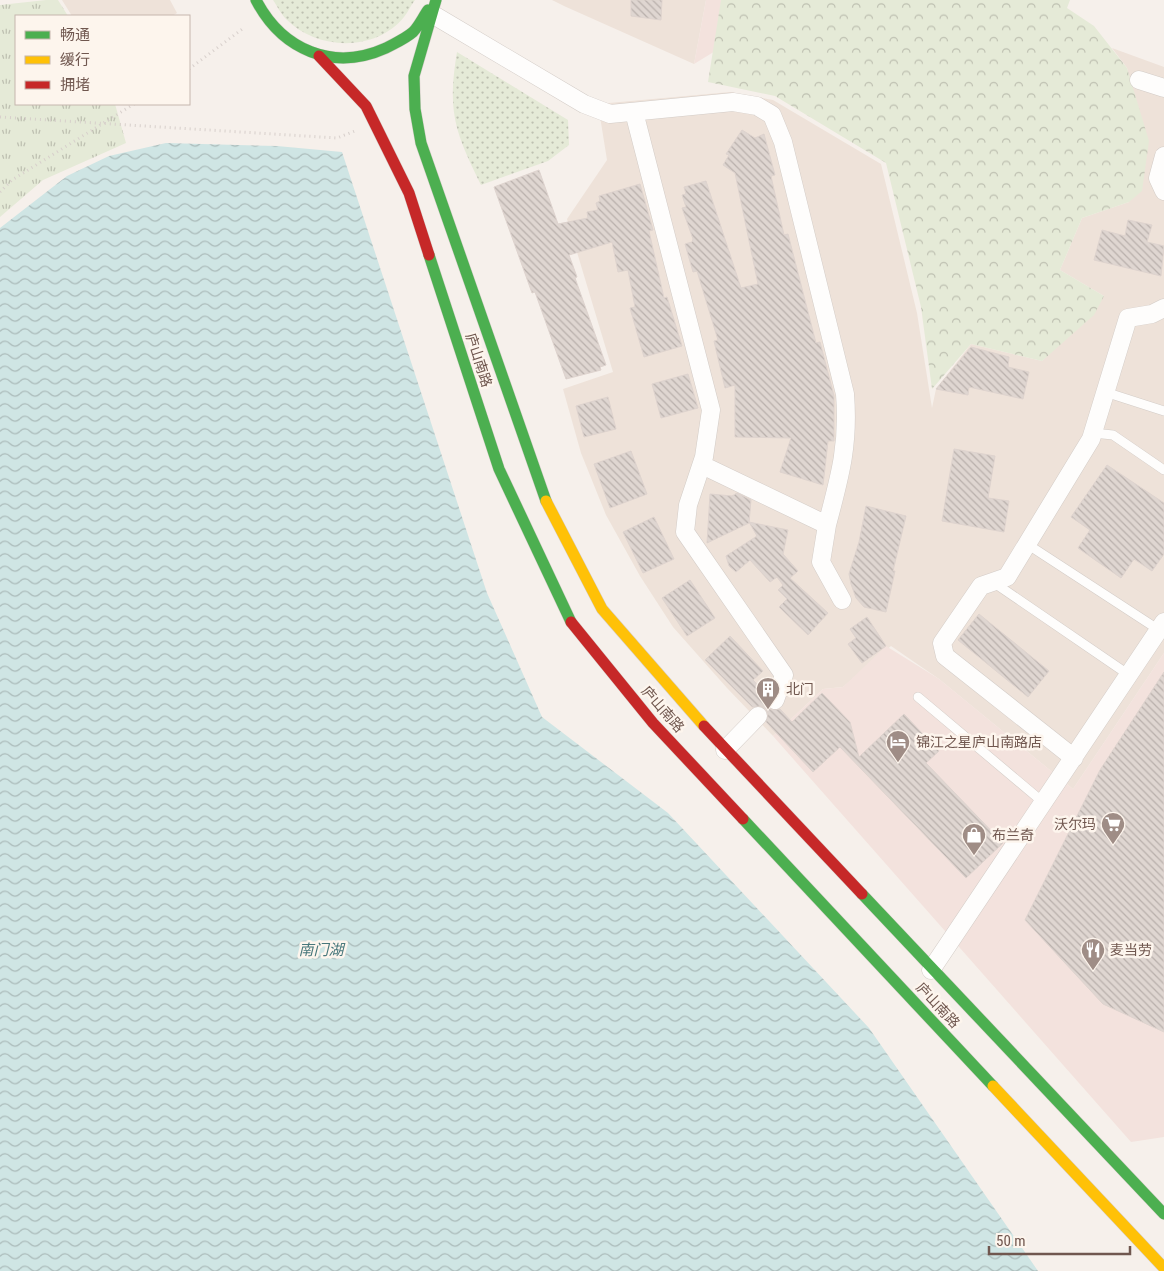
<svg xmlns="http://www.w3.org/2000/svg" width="1164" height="1271" viewBox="0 0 1164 1271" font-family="'Roboto Condensed','Noto Sans SC',sans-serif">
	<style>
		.residential { fill: #eee2d9 }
		.commercial { fill: #f3e2dd }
		.grass { fill: url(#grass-dots) }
		.forest { fill: url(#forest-crowns) }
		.park { fill: url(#park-tufts) }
		.water { fill: url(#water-waves) }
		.building { fill: url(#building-back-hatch); stroke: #ded3ce }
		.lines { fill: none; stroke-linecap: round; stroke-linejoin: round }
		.lane-casing { stroke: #d3ccc7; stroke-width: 10 }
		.street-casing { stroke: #d3ccc7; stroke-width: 19 }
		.fast-casing { stroke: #d4ccc8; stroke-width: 12 }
		.slow-casing { stroke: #d4ccc8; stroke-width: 12 }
		.jam-casing { stroke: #d4ccc8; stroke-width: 12 }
		.path { stroke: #d7cfcb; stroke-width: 3; stroke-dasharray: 1 4; stroke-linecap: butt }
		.lane { stroke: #fefdfc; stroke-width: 9 }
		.street { stroke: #fefdfc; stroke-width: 18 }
		.fast { stroke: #4caf50; stroke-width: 11 }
		.slow { stroke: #ffc107; stroke-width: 11 }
		.jam { stroke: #c62828; stroke-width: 11 }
		.labels { text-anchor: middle; stroke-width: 5; stroke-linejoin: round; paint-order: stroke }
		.street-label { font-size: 14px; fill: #70574f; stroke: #fdf5ed }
		.poi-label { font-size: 14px; fill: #70574f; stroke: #fdf5ed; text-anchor: start }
		.water-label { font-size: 15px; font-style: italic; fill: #47777b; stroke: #fdf5ed }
	</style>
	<defs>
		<pattern id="grass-dots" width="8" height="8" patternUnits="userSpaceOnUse" patternTransform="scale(1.25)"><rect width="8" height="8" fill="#e5ead7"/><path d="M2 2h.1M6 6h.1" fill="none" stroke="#bec0b1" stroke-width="1.8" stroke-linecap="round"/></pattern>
		<pattern id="forest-crowns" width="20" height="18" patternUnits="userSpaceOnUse" patternTransform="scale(1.25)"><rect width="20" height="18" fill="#e5ead7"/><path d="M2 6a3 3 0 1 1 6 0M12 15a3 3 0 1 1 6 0" fill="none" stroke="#bec0b1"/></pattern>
		<pattern id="park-tufts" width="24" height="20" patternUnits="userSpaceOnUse" patternTransform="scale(1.25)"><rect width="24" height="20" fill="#e5ead7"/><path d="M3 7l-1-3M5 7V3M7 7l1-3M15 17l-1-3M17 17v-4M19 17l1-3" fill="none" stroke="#bec0b1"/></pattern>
		<pattern id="water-waves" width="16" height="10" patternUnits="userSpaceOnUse" patternTransform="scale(1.25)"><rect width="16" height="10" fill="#cfe5e4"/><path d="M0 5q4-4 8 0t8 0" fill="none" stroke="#acbcbb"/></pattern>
		<pattern id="building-back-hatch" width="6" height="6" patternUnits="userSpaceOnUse" patternTransform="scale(1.25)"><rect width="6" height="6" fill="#dfd6d1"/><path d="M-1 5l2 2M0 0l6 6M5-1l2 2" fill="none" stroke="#b9b0ac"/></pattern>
	</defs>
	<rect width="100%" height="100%" fill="#f6f0eb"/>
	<path class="residential" d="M 62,0 L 170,0 L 177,13 L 172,16 L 72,16 Z
		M 552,0 L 706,0 L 694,64 L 564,6 Z
		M 1112,48 L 1164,67 L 1164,653 L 1073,789 L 939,679 L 891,646 L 843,687 L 823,689 L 773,736 L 727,688 L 673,627 L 640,576 L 606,515 L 581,453 L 563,389 L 613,372 L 567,219 L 607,160 L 598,104 L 730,92 L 773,100 L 881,164 L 917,313 L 932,408 L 936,389 L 971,344 L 1042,361 L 1104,296 L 1060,270 L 1082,218 L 1129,202 L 1135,100 L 1127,68 Z"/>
	<path class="commercial" d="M 706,0 L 799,0 L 694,64 Z
		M 886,646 L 939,679 L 1073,789 L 1164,653 L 1164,1137 L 1131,1142 L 773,736 L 823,689 L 843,687 Z"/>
	<path class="grass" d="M 273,0 L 415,0 C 411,5 408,12 404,17 C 376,52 317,51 286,19 C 281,14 277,6 273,0 Z
		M 457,52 L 568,120 L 569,145 L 548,161 L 481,185 C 455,132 447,112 457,52 Z"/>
	<path class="forest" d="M 721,0 L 1070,0 L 1067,8 L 1094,26 L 1127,68 L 1149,141 L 1142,191 L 1129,202 L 1082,218 L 1060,270 L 1104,296 L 1094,315 L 1042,361 L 971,344 L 932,389 L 921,307 L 886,163 L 775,96 L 708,82 Z"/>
	<path class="park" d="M 46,0 L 58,0 L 68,16 L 16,16 L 16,104 L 115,104 L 126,143 L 43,180 L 0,217 L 0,5 Z"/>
	<path class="water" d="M 166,143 L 277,146 L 342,152 L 487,593 L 542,717 L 668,813 L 869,1028 L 1038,1271 L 0,1271 L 0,228 L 67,176 L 109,156 Z"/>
	<path class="building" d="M 631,0 L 662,0 L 661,20 L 631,16 Z
		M 742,130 L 755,138 L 764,134 L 775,175 L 771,176 L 784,235 L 788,234 L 816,343 L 820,342 L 834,396 L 834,441 L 828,441 L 823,485 L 780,472 L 791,438 L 735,437 L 735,385 L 725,388 L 714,341 L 718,340 L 697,271 L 693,272 L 685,244 L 692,242 L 693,239 L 682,208 L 686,207 L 682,195 L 686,194 L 684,187 L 706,181 L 741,288 L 758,284 L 735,173 L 723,165 L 729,155 L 726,154 Z
		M 539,170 L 558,224 L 588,218 L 587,212 L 598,210 L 596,203 L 600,201 L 599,196 L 640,184 L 653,230 L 649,231 L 664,298 L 667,297 L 682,346 L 644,357 L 630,308 L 635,307 L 628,270 L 618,272 L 612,242 L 569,255 L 577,277 L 575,278 L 606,365 L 600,367 L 601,370 L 566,379 L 535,292 L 532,293 L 494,187 Z
		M 1128,220 L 1152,225 L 1147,242 L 1164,246 L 1161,276 L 1094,260 L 1102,230 L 1125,236 Z
		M 971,347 L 1009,357 L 1008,367 L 1029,372 L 1023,399 L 969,387 L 968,395 L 936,389 Z
		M 688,374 L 698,408 L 661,418 L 652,384 Z
		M 608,397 L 616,429 L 584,437 L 576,406 Z
		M 954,449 L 995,456 L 988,498 L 1009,501 L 1004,532 L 942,521 Z
		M 631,451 L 647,494 L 610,508 L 594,464 Z
		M 1107,465 L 1164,503 L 1164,554 L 1152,571 L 1134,559 L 1121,578 L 1078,548 L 1090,530 L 1071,517 Z
		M 737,493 L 751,500 L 749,523 L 707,543 L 710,494 L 732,496 Z
		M 866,506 L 906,516 L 893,571 L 895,571 L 886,612 L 864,607 L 856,598 L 851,584 L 849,574 L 859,542 Z
		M 654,517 L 674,559 L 643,573 L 623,532 Z
		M 749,522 L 788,530 L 783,554 L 798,571 L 790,578 L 828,613 L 808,635 L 779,607 L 787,599 L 778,590 L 783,585 L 777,577 L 770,582 L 750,560 L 736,572 L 729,566 L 726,556 L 757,536 Z
		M 690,580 L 715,618 L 687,636 L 662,598 Z
		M 979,614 L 1049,671 L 1028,697 L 958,640 Z
		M 867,617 L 886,646 L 862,663 L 848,644 L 856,638 L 850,629 Z
		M 730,636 L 763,671 L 753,680 L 766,694 L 765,701 L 767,707 L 772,710 L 780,709 L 792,722 L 822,693 L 850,722 L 859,757 L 904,714 L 939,751 L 926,763 L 1003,843 L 966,878 L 840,747 L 813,772 L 766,722 L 768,714 L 766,709 L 760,706 L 752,707 L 705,660 Z
		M 1164,672 L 1164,1032 L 1103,1004 L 1025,920 L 1100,770 Z"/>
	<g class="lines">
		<g class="lane-casing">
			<path id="lane" d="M 1105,392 L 1164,411
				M 1093,433 L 1113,435 L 1164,470
				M 1027,544 L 1159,630
				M 993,582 L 1129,675
				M 918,697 L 1044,803"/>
		</g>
		<g class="street-casing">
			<path id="street" d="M 432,14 L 584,104 L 610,114 L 733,102 L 757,106 L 772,115 L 783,142 L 845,394 C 849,445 840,476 827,525 L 702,465
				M 1139,80 L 1164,88
				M 634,112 L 711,410 L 704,457 L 688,505 L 685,532 L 784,675 L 775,700
				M 1164,156 L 1158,178 L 1164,191
				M 827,525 L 821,562 L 842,600
				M 725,750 L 758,716
				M 1074,758 L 945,656 L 942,643 L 981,586 L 1007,577 L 1091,439 L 1128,318 L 1152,314 L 1164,308
				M 931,970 L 1164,622"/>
		</g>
		<g class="fast-casing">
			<path id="fast" d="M 256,0 C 282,50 333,72 386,48 C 395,43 405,39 413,32 C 419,26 423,17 428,10
				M 436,0 L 414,76 L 415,109 L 421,143 L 546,501
				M 429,255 L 499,469 L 571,622
				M 743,819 L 993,1086
				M 862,894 L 1164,1214"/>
		</g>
		<g class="slow-casing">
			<path id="slow" d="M 546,501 L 602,609 L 704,726
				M 993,1086 L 1164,1268"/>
		</g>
		<g class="jam-casing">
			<path id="jam" d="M 319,56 L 366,106 L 409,193 L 429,255
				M 571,622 L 653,723 L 743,819
				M 704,726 L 862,894"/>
		</g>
		<path class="path" d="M 189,69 L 245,27
			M 0,117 L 337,138 L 355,131
			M 0,192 L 12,180 L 134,104"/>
		<use href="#lane" class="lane"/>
		<use href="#street" class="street"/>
		<use href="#fast" class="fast"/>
		<use href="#slow" class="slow"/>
		<use href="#jam" class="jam"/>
	</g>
	<defs>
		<g id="building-pin" transform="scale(1.25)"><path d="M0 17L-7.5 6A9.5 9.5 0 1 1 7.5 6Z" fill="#9f8d86" stroke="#fdf5ed"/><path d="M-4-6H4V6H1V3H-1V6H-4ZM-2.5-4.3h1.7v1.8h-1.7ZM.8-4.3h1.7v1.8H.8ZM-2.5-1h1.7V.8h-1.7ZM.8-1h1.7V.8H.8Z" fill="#fff"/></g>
		<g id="hotel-pin" transform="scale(1.25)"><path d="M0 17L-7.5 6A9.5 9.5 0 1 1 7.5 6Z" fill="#9f8d86" stroke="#fdf5ed"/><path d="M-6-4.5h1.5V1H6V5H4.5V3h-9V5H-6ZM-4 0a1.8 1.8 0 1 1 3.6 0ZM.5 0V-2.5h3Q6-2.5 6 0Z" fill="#fff"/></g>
		<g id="supermarket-pin" transform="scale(1.25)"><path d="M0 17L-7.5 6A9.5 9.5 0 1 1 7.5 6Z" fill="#9f8d86" stroke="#fdf5ed"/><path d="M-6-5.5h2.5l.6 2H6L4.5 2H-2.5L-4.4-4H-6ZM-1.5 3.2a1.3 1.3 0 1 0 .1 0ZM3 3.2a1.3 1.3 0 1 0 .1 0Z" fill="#fff"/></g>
		<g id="shop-pin" transform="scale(1.25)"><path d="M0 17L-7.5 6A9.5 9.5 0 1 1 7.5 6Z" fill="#9f8d86" stroke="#fdf5ed"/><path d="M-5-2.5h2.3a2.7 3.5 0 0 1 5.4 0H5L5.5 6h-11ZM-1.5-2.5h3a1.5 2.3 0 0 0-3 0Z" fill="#fff"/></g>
		<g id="restaurant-pin" transform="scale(1.25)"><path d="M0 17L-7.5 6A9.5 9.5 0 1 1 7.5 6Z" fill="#9f8d86" stroke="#fdf5ed"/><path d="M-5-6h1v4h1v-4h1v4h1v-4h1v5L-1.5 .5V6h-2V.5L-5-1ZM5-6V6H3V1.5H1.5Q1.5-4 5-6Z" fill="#fff"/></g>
	</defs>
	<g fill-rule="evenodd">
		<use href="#building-pin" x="768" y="689"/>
		<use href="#hotel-pin" x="898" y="742"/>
		<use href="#supermarket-pin" x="1113" y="824"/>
		<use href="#shop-pin" x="974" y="835"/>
		<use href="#restaurant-pin" x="1093" y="950"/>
	</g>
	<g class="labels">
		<g class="street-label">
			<text transform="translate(479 360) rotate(72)" y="5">庐山南路</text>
			<text transform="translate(663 709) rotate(49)" y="5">庐山南路</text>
			<text transform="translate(938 1005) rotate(47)" y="5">庐山南路</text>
		</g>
		<g class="poi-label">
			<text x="786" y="694">北门</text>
			<text x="916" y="747">锦江之星庐山南路店</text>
			<text x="1096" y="829" text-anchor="end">沃尔玛</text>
			<text x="992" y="840">布兰奇</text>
			<text x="1110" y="955">麦当劳</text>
		</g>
		<g class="water-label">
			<text x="321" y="955">南门湖</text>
		</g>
	</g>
	<rect x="15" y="15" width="175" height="90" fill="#fdf5ed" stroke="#c5b6ae"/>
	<rect x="25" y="31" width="25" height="8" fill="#4caf50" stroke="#c5b6ae"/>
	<text x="60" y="40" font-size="15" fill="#70574f">畅通</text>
	<rect x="25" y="56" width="25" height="8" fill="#ffc107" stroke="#c5b6ae"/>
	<text x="60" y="65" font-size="15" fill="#70574f">缓行</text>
	<rect x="25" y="81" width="25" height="8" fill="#c62828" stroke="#c5b6ae"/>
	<text x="60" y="90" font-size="15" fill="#70574f">拥堵</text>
	<path d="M989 1246v8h141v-8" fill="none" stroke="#70574f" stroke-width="2.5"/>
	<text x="996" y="1246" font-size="15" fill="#70574f" stroke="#fdf5ed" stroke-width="4" paint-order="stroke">50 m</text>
</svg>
